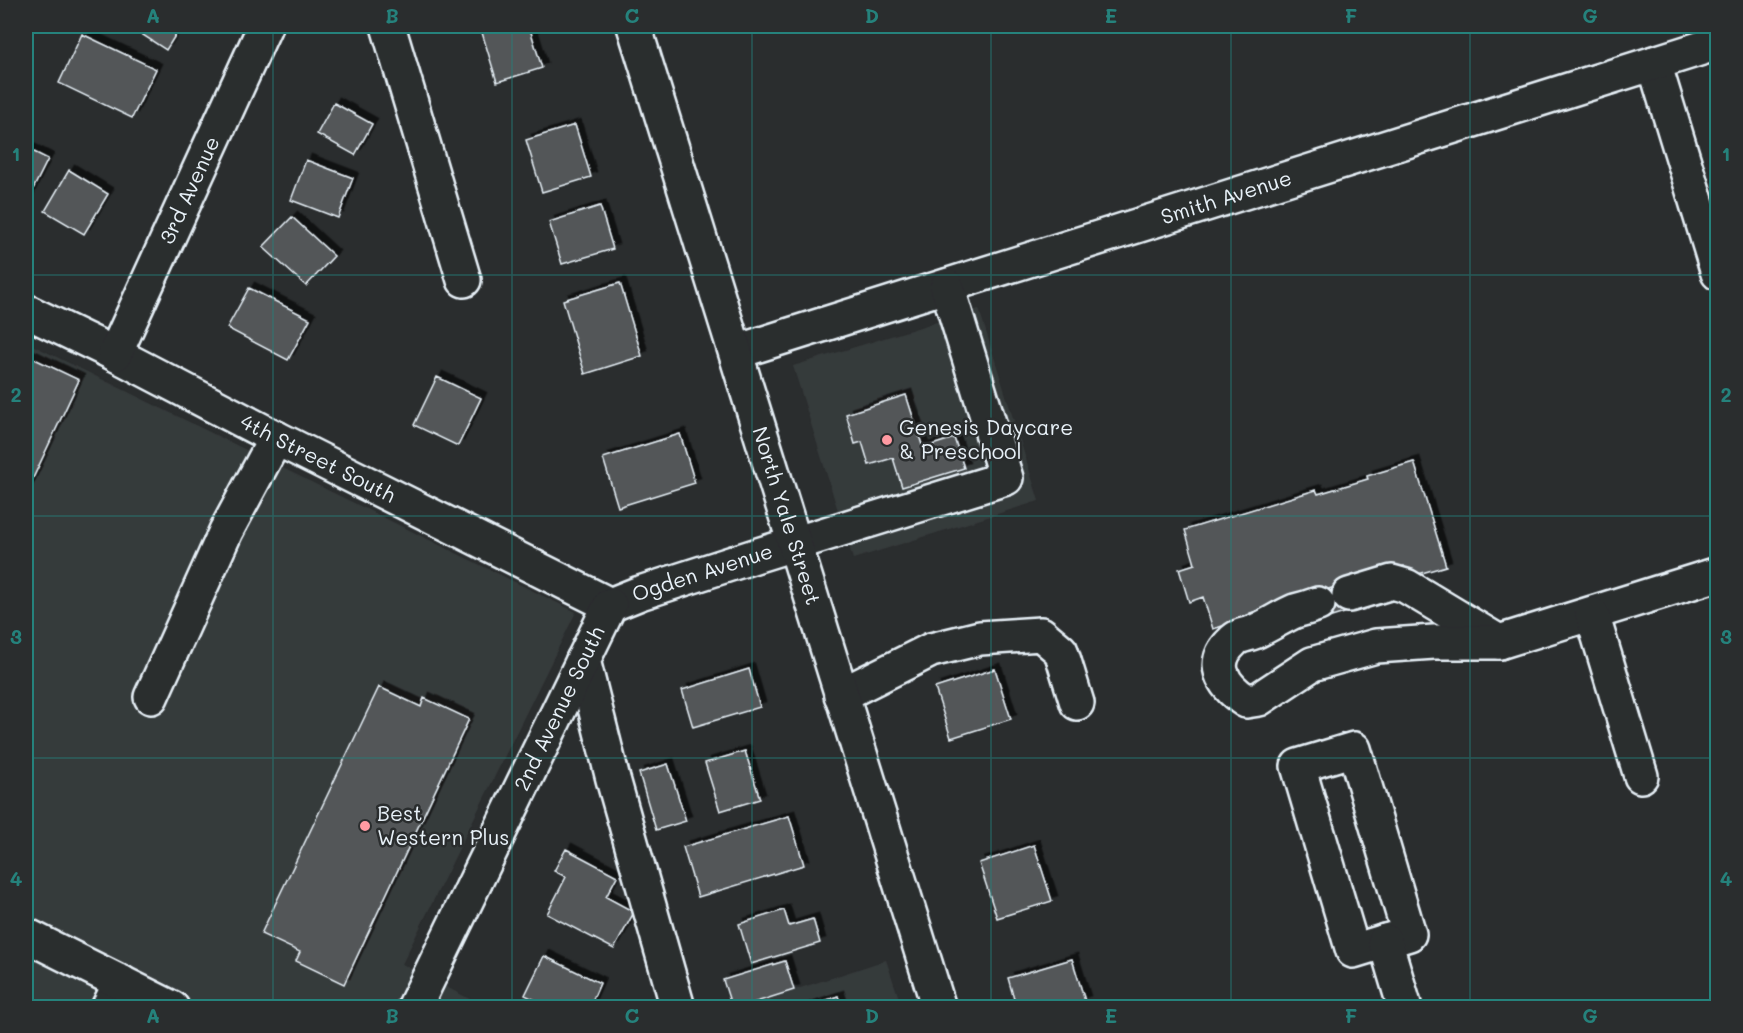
<svg xmlns="http://www.w3.org/2000/svg" width="1743" height="1033" viewBox="0 0 1743 1033" font-family="Mali,sans-serif">
	<style>
		.built { fill: #363a3b }
		.building { fill: #535759; stroke: #e8f1f8; stroke-width: 1.5; filter: url(#shadow) }
		.lines { fill: none; stroke-linecap: round; stroke-linejoin: round }
		.minor-casing { stroke: #e8f1f8; stroke-width: 38 }
		.major-casing { stroke: #e8f1f8; stroke-width: 38 }
		.minor { stroke: #2a2d2e; stroke-width: 33 }
		.major { stroke: #2a2d2e; stroke-width: 33 }
		.grid { fill: none; stroke: #25827c; stroke-width: 1.5; stroke-opacity: 0.55 }
		.poi-dot { fill: #ff9aa2; stroke: #2a2d2e; stroke-width: 2 }
		.labels { text-anchor: middle; stroke-width: 5; stroke-linejoin: round; paint-order: stroke }
		.street-label { font-size: 21px; fill: #e8f1f8; stroke: #2a2d2e }
		.poi-label { font-size: 21px; fill: #e8f1f8; stroke: #2a2d2e; text-anchor: start }
		.neatline { fill: none; stroke: #25827c; stroke-width: 2 }
		.grid-label { font-size: 20px; text-anchor: middle; font-weight: bold; fill: #25827c }
	</style>
	<defs>
		<filter id="shadow"><feDropShadow dx="5.5" dy="-5.5" stdDeviation="0" flood-color="#0009"/></filter>
	</defs>
	<rect width="100%" height="100%" fill="#2a2d2e"/>
	<filter id="ink" filterUnits="userSpaceOnUse"><feTurbulence type="fractalNoise" baseFrequency=".0167" numOctaves="2"/><feDisplacementMap in="SourceGraphic" scale="12" xChannelSelector="R" yChannelSelector="G"/><feConvolveMatrix kernelMatrix="1 2 1 2 8 2 1 2 1" color-interpolation-filters="sRGB"/></filter>
	<g filter="url(#ink)">
		<path class="built" d="M 979,309 L 1039,501 L 853,559 L 793,366 Z
			M 26,342 L 576,612 L 402,964 L 485,1007 L 26,1007 Z
			M 886,960 L 902,1007 L 739,1008 Z"/>
		<path class="building" d="M 129,26 L 181,26 L 166,50 Z
			M 480,26 L 529,26 L 542,68 L 497,82 Z
			M 82,34 L 156,69 L 132,118 L 59,83 Z
			M 334,103 L 372,124 L 355,155 L 317,134 Z
			M 575,125 L 591,177 L 542,192 L 526,140 Z
			M 26,148 L 48,159 L 28,199 L 26,197 Z
			M 306,160 L 353,178 L 338,218 L 291,200 Z
			M 69,170 L 108,194 L 84,234 L 45,211 Z
			M 600,206 L 613,249 L 562,264 L 549,222 Z
			M 292,217 L 334,256 L 306,286 L 263,247 Z
			M 620,283 L 642,356 L 585,374 L 563,300 Z
			M 249,288 L 310,319 L 288,360 L 227,328 Z
			M 26,355 L 79,380 L 26,493 Z
			M 437,377 L 481,398 L 458,446 L 414,425 Z
			M 906,395 L 923,448 L 954,438 L 964,468 L 902,487 L 893,458 L 869,465 L 862,442 L 855,444 L 846,414 Z
			M 680,434 L 695,483 L 618,507 L 603,458 Z
			M 1414,462 L 1446,566 L 1408,577 L 1404,566 L 1250,613 L 1251,617 L 1213,629 L 1203,597 L 1189,602 L 1179,569 L 1195,564 L 1185,530 L 1316,490 L 1318,494 L 1368,479 L 1367,476 Z
			M 1346,584 L 1354,610 L 1322,620 L 1314,593 Z
			M 749,669 L 760,707 L 693,727 L 682,690 Z
			M 995,669 L 1011,719 L 951,738 L 935,688 Z
			M 379,687 L 421,707 L 424,698 L 469,719 L 344,984 L 296,961 L 300,952 L 261,934 Z
			M 745,751 L 760,799 L 720,811 L 705,763 Z
			M 668,764 L 686,821 L 656,830 L 639,773 Z
			M 789,816 L 804,865 L 698,897 L 683,847 Z
			M 1034,845 L 1052,901 L 997,918 L 979,863 Z
			M 566,849 L 617,876 L 606,897 L 634,912 L 614,949 L 547,914 L 566,877 L 554,871 Z
			M 784,910 L 789,926 L 813,919 L 820,943 L 751,964 L 739,924 Z
			M 544,956 L 600,983 L 589,1008 L 552,1008 L 525,995 Z
			M 1072,959 L 1085,1001 L 1064,1008 L 1024,1008 L 1022,1004 L 1016,1006 L 1008,978 Z
			M 785,961 L 794,990 L 737,1008 L 732,1008 L 723,980 Z
			M 838,996 L 842,1008 L 803,1008 Z"/>
		<g class="lines">
			<g class="minor-casing">
				<g id="minor">
					<path d="M 388,26 L 464,280"/>
					<path d="M 1654,63 L 1718,273"/>
					<path id="s1" d="M 26,311 L 115,354 L 276,438 L 610,605"/>
					<path id="s2" d="M 736,352 L 1718,43"/>
					<path id="s3" d="M 115,354 L 265,26"/>
					<path d="M 1349,595 L 1392,582 L 1406,586 L 1499,642"/>
					<path d="M 1318,604 C 1310,607 1303,609 1295,611 C 1281,617 1268,626 1254,632 C 1247,635 1238,635 1233,641 C 1209,663 1222,685 1246,701 L 1259,699 L 1312,664 L 1376,646 L 1434,642 L 1499,642 L 1718,574"/>
					<path id="s4" d="M 610,605 L 640,593 L 758,555 L 1006,478 L 947,286"/>
					<path d="M 1592,614 L 1641,776"/>
					<path d="M 583,660 L 613,779 L 678,1008"/>
					<path d="M 841,695 L 931,650 L 980,638 L 1041,634 L 1061,651 L 1077,703"/>
					<path d="M 151,697 L 226,531 L 276,438"/>
					<path d="M 1354,749 L 1409,934 L 1353,951 L 1298,766 Z"/>
					<path d="M 1385,941 L 1405,1008"/>
					<path d="M 108,1008 L 121,982"/>
					<path id="s5" d="M 414,1008 L 610,605"/>
				</g>
			</g>
			<g class="major-casing">
				<g id="major">
					<path id="s6" d="M 634,26 L 939,1008"/>
					<path d="M 26,935 L 172,1008"/>
				</g>
			</g>
			<use href="#minor" class="minor"/>
			<use href="#major" class="major"/>
		</g>
	</g>
	<path class="grid" d="M 273,26 L 273,1008M 512,26 L 512,1008M 752,26 L 752,1008M 991,26 L 991,1008M 1231,26 L 1231,1008M 1470,26 L 1470,1008M 26,275 L 1718,275M 26,516 L 1718,516M 26,758 L 1718,758"/>
	<g class="poi-dot">
		<circle cx="887" cy="440" r="6"/>
		<circle cx="365" cy="826" r="6"/>
	</g>
	<g class="labels">
		<g class="street-label">
			<text dy="7" stroke="none"><textPath href="#s3" startOffset="180">3rd Avenue</textPath></text>
			<text dy="7" stroke="none"><textPath href="#s2" startOffset="514">Smith Avenue</textPath></text>
			<text dy="7" stroke="none"><textPath href="#s1" startOffset="327">4th Street South</textPath></text>
			<text dy="7" stroke="none"><textPath href="#s6" startOffset="513">North Yale Street</textPath></text>
			<text dy="7" stroke="none"><textPath href="#s4" startOffset="98">Ogden Avenue</textPath></text>
			<text dy="7" stroke="none"><textPath href="#s5" startOffset="333">2nd Avenue South</textPath></text>
		</g>
		<g class="poi-label">
			<text x="899" y="435">Genesis Daycare<tspan x="899" dy="24">&amp; Preschool</tspan></text>
			<text x="377" y="821">Best<tspan x="377" dy="24">Western Plus</tspan></text>
		</g>
	</g>
	<rect width="1743" height="1033" fill="none" stroke="#2a2d2e" stroke-width="66"/>
	<rect x="33" y="33" width="1677" height="967" class="neatline"/>
	<g class="grid-label">
		<text x="153" y="23">A</text>
		<text x="392" y="23">B</text>
		<text x="632" y="23">C</text>
		<text x="872" y="23">D</text>
		<text x="1111" y="23">E</text>
		<text x="1351" y="23">F</text>
		<text x="1590" y="23">G</text>
		<text x="16" y="161">1</text>
		<text x="1726" y="161">1</text>
		<text x="16" y="402">2</text>
		<text x="1726" y="402">2</text>
		<text x="16" y="644">3</text>
		<text x="1726" y="644">3</text>
		<text x="16" y="886">4</text>
		<text x="1726" y="886">4</text>
		<text x="153" y="1023">A</text>
		<text x="392" y="1023">B</text>
		<text x="632" y="1023">C</text>
		<text x="872" y="1023">D</text>
		<text x="1111" y="1023">E</text>
		<text x="1351" y="1023">F</text>
		<text x="1590" y="1023">G</text>
	</g>
</svg>
